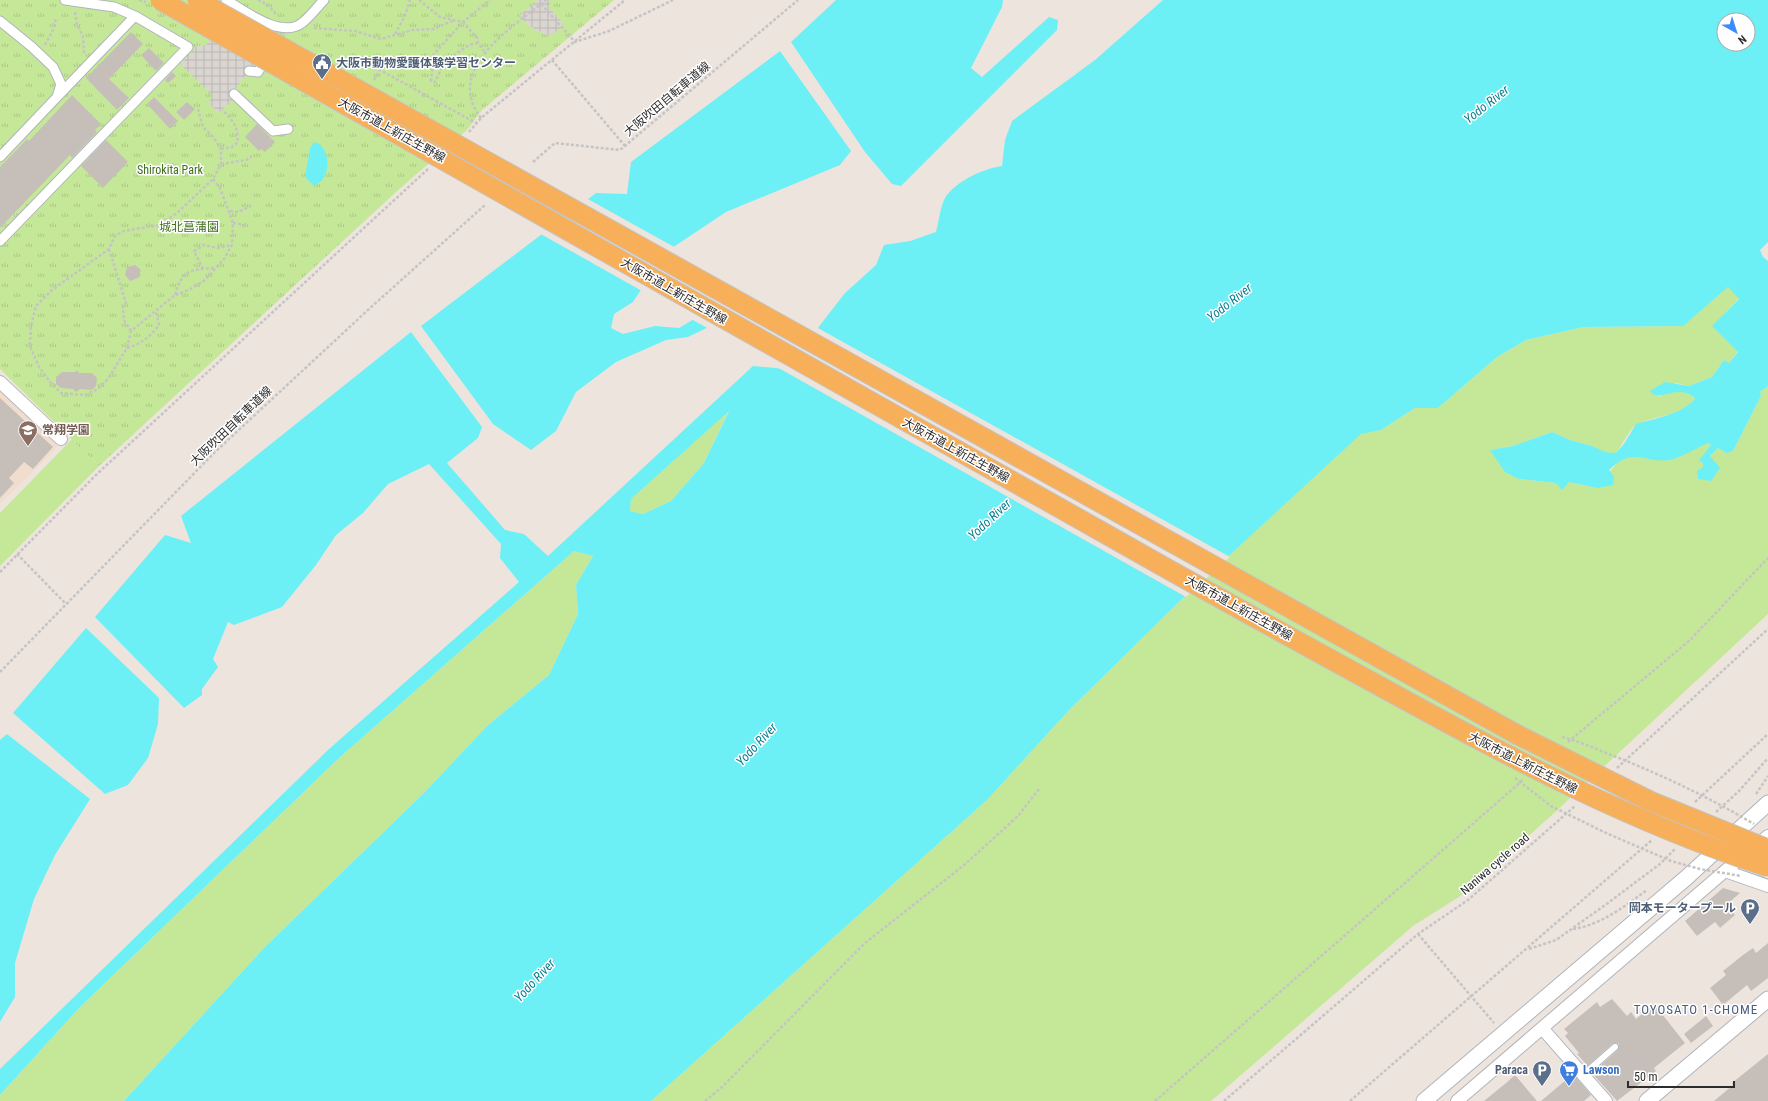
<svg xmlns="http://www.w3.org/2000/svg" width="1768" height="1101" viewBox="0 0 1768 1101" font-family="'Roboto Condensed','Noto Sans JP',sans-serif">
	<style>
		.education { fill: #f1ddcd }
		.grass { fill: #c5e898 }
		.park { fill: url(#park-tufts) }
		.plaza { fill: url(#plaza-grid) }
		.water { fill: #6cf0f5; fill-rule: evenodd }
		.pier { fill: #eee4de }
		.building { fill: #c6bfb9 }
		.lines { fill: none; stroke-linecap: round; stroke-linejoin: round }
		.service-casing { stroke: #aeb4bc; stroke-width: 8 }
		.pedestrian-casing { stroke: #aeb4bc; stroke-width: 11 }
		.minor-casing { stroke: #aeb4bc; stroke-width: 14 }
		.tertiary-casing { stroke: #aeb4bc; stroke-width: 17 }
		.path { stroke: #c4c4c4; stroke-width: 2.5; stroke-dasharray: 3 2; stroke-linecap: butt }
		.service { stroke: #fff; stroke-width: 6 }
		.pedestrian { stroke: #fff; stroke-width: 9 }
		.minor { stroke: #fff; stroke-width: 12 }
		.tertiary { stroke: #fff; stroke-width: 15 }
		.primary-bridge-casing { stroke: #c4c4c4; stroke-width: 21; stroke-linecap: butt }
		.path-bridge { stroke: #c4c4c4; stroke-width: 2.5; stroke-dasharray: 3 2; stroke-linecap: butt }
		.primary-bridge { stroke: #f8af59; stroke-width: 19 }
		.labels { text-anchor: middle; stroke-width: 3; stroke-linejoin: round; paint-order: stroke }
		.service-label { font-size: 12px; font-weight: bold; fill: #4e5e75; stroke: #fff; text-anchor: end }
		.street-label { font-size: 12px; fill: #2c2c2c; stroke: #fff }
		.park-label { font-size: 12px; fill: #3d6f17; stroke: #fff }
		.education-label { font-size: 12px; font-weight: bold; fill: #785e54; stroke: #fff; text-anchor: start }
		.shop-label { font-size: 12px; font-weight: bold; fill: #366cbe; stroke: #fff; text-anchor: start }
		.water-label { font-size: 13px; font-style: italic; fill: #088090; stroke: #fff }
		.neighbourhood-label { font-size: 13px; letter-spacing: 1px; fill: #495f80; stroke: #fff }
	</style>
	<defs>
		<pattern id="park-tufts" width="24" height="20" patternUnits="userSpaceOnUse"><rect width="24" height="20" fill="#c5e898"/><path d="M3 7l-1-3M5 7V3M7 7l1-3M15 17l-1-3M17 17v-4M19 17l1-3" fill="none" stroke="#a9c783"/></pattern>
		<pattern id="plaza-grid" width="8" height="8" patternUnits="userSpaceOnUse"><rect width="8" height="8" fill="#dad5d1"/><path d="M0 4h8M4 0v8" fill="none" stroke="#bbb7b4"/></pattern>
	</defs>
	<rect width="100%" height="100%" fill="#eee4de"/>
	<path class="education" d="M 0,391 L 56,444 L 55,450 L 0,504 Z"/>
	<path class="grass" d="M 1728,287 L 1739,298 L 1713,326 L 1738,351 L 1729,363 L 1724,360 L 1712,377 L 1689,386 L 1676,383 L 1658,397 C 1672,391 1684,388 1695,398 C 1684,416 1656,415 1638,424 C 1631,426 1622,446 1616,453 L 1605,453 L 1592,446 L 1570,440 L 1552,432 L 1513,446 L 1490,450 L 1519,479 L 1556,483 L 1569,482 L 1597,488 L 1619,460 L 1633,457 L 1665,460 L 1674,458 L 1708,443 L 1711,445 C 1706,457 1703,467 1699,479 L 1710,456 L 1718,448 L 1733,451 L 1761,396 L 1760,392 L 1768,386 L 1768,614 L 1552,815 L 1462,895 L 1413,926 L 1211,1101 L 651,1101 L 987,800 L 1070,709 L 1182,599 L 1361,433 L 1381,430 L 1415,408 L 1438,408 L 1497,357 L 1526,340 L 1583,327 L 1682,326 Z
		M 729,410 L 704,463 L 671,501 L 643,514 L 630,511 L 631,499 Z
		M 72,439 L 99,466 L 0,566 L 0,513 Z
		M 574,551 L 593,556 L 576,585 L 578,614 L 549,675 L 487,726 L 426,791 L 264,948 L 124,1101 L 0,1101 L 0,1095 L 79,1008 L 339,758 Z"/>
	<path class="park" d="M 0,0 L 614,0 L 482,110 L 467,130 L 395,193 L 99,466 L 0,369 Z"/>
	<path class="plaza" d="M 535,0 L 548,0 L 551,3 L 548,6 L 564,25 L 552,35 L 551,33 L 547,36 L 540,31 L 537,32 L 532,26 L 530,28 L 520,15 L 536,2 Z
		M 270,34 L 249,71 L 236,88 L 231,102 L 218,113 L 208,102 L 213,96 L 180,64 L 197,46 L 206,45 L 211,39 Z"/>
	<path class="water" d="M 836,0 L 1003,0 L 1002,7 L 971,68 L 982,77 L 1049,17 L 1058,20 L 1057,30 L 901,186 L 892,184 L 865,152 L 791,42 Z
		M 1163,0 L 1768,0 L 1768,242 L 1760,250 L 1763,257 L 1768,261 L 1768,386 L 1760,392 L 1761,396 L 1733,451 L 1727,453 L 1718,448 L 1710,456 L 1720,468 L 1711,481 L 1698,479 L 1697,471 L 1703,467 L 1703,463 L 1699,460 L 1711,445 L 1708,443 C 1697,448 1685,455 1674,459 C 1647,466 1634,445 1609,470 L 1614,477 L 1613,485 L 1597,488 L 1569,482 L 1562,490 L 1556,483 L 1519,479 L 1505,472 L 1490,450 L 1513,446 L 1552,432 L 1570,440 L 1592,446 L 1605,452 L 1616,453 L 1624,444 L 1636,424 C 1653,419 1686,413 1695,398 C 1677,382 1659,404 1650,391 L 1665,382 L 1689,386 L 1712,377 L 1724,360 L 1729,363 L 1738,352 L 1712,326 L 1739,299 L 1728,287 L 1683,326 L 1583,327 L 1526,340 L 1497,357 L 1438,408 L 1415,408 L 1381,430 L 1361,434 L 1182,599 L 1070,709 L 987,800 L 651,1101 L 124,1101 L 264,948 L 426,791 L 487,726 L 549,675 L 578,614 L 576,585 L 593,556 L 574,551 L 339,758 L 79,1008 L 0,1095 L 0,1069 L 329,749 L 519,582 L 500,558 L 501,544 L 429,464 L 388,484 L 363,513 L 336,535 L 316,565 L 282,607 L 234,625 L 228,622 L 213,659 L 218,667 L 202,689 L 202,695 L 184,708 L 95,617 L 165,535 L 191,543 L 181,516 L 411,332 L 482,427 L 478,438 L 447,463 L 505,530 L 524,534 L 548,556 L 753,366 L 786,369 L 845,293 L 876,265 L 884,245 L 910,241 L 936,232 C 939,222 940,207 945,198 C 956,181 982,169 1002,166 L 1005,140 L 1012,121 L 1095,60 ZM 1724,20 L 1748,20 L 1748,44 L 1724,44 ZM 729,411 L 704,463 L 671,501 L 643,514 L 630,511 L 631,499 Z
		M 780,51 L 851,151 L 840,165 L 726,212 L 666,252 L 633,302 L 614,314 L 611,328 L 623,334 L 655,326 L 679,328 L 726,300 L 742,311 L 688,337 L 666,340 L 616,362 L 576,392 L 556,431 L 531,450 L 493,424 L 421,326 L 596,193 L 627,194 L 631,162 Z
		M 314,142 C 332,145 332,183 313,185 L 305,177 L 310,148 Z
		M 86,628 L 159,698 L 158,724 L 148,758 L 128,785 L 105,794 L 13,713 Z
		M 7,734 L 90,799 L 55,855 L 34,899 L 15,963 L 15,997 L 0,1022 L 0,740 Z"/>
	<path class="pier" d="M 586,198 L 676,248 L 668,254 L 642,291 L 539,233 Z
		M 725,298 L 743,312 L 709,329 L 691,319 Z
		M 816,327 L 1230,557 L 1186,597 L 775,366 L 785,367 Z"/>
	<path class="building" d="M 131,32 L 143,44 L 109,79 L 129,98 L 117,110 L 86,78 Z
		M 149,48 L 164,63 L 156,71 L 141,55 Z
		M 172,72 L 176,76 L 168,83 L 165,80 Z
		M 72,95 L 101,124 L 95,130 L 97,132 L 72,158 L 70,155 L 0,228 L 0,167 L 27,139 L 29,141 Z
		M 154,97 L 178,121 L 170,129 L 147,104 Z
		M 187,102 L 195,109 L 184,120 L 176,112 Z
		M 257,124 L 275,142 L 265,152 L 261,149 L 259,151 L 245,137 Z
		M 106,140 L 128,162 L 103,188 L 81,166 Z
		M 135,265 L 141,270 L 138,278 L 130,281 L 125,275 L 127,267 Z
		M 77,370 L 79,373 L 92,373 L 97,378 L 96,386 L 92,390 L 80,389 L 76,392 L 73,389 L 61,388 L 56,384 L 56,377 L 62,372 L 75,372 Z
		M 0,398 L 53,447 L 33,469 L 24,462 L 9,478 L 14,483 L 0,498 Z
		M 1723,888 L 1740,893 L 1726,905 L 1735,915 L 1720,928 L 1715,922 L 1697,936 L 1685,921 Z
		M 1768,943 L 1768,978 L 1751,991 L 1747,985 L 1723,1005 L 1710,988 L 1726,975 L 1723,971 L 1743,955 L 1753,948 L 1756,953 Z
		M 1612,999 L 1627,1016 L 1631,1012 L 1636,1019 L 1654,1004 L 1685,1043 L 1654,1068 L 1656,1071 L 1617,1101 L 1592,1073 L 1618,1050 L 1619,1044 L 1616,1043 L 1612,1044 L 1586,1067 L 1584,1065 L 1586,1064 L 1577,1054 L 1579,1053 L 1565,1036 L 1568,1033 L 1564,1029 L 1597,1002 L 1600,1007 Z
		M 1706,1016 L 1713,1026 L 1691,1043 L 1684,1034 Z
		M 1768,1054 L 1768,1101 L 1714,1101 L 1733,1085 L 1732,1083 Z
		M 1573,1074 L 1591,1095 L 1584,1101 L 1541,1101 Z
		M 1515,1075 L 1537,1101 L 1484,1101 L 1506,1083 Z"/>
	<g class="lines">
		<g class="service-casing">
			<path id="service" d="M 1583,1075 L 1615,1047"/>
		</g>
		<g class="pedestrian-casing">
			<path id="pedestrian" d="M 226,0 C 245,11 281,39 302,23 C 310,17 317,7 324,0
				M 0,21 L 32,47 L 53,67 L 61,84 L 57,97 L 0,157
				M 249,71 L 258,72 L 266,58
				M 234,94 L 273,131 L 288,129
				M 58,96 L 135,16
				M 0,241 L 188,47 L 135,16 L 114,7 L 65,0"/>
		</g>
		<g class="minor-casing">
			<path id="minor" d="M 0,382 L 61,439
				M 1725,871 L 1768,886
				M 1542,1028 L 1606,1101
				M 1457,1101 L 1725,871 L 1768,836"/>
		</g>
		<g class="tertiary-casing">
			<path id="tertiary" d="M 1424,1101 L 1686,878 L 1768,803
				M 1647,1101 L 1768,999"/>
		</g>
		<path class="path" d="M 139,0 L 146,2
			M 258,0 L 268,5 L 276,14
			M 419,0 L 440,17 L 463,22 L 478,39 L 478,43 L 484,51
			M 541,4 L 575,42 L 609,31 L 673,0
			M 75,12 L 77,25 L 83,36 L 84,53
			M 314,28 L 355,31 L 381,39 L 412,30 L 433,29 L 455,20
			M 395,34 L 405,16 L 410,0
			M 478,43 L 469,45 L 445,61 L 435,82 L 431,81 L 434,54 L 463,22 L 490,0
			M 45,45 L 53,30 L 56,18
			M 552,60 L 625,146
			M 374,80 L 380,70 L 476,123
			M 198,109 L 203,127 L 214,138 L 221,149 L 221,164 L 213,179 L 177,213 L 159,225 L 124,231 L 115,236 L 109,249 L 52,290 L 36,306 L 31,326 L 30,346 L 39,367 L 51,383 L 61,393 L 85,395 L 98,389 L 108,379 L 127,348 L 131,331 L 175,295 L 189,290 L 205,280 L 224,259 L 232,245 L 233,223 L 220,188 L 213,179
			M 481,118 C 443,69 513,27 546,0
			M 469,132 L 481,118 L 625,0
			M 221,149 L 232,147 L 237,143 C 240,129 232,119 222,110
			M 533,162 L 555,143 L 620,150 L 798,0
			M 221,164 L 246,160 L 252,156
			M 230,211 L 238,212 L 253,205
			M 233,223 L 245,225
			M 109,249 L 126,303 L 123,306 L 124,320 L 131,331
			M 203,269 L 194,251 L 204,245 L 218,248 L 232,245
			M 175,295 C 182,270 190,269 215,268
			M 127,348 C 141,344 150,337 159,325 L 156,311
			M 17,554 L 66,604
			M 0,572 L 97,474 L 428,169
			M 0,672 L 215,452 L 369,309 L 485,205
			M 1568,742 L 1689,641 L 1768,558
			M 1617,768 L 1768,629
			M 1756,794 L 1768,776
			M 1695,802 L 1768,734
			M 1716,812 L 1739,791 L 1768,758
			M 1573,929 C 1601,925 1625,906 1647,890
			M 1418,934 L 1494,1023
			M 1529,949 L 1556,940 L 1608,903 L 1660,864 L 1675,849
			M 705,1101 L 721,1088 L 865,943 L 963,866 L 1018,816 L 1039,789
			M 1155,1101 L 1523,780
			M 1224,1101 L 1418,934 L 1468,900 L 1575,806
			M 1350,1101 L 1652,840"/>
		<use href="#service" class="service"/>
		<use href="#pedestrian" class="pedestrian"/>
		<use href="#minor" class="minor"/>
		<use href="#tertiary" class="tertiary"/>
		<g class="primary-bridge-casing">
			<path id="primary-bridge" d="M 160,0 C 480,180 800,363 1120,542 C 1208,592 1297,641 1385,689 C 1510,758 1633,823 1768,867
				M 197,0 L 1516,734 L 1650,801 L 1768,849"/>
		</g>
		<path class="path-bridge" d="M 1562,737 C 1582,742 1600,751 1619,758 C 1666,777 1710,798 1754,824
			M 1515,778 L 1551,806 L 1606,833 L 1671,861 L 1700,869 L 1741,876"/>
		<use href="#primary-bridge" class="primary-bridge"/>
	</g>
	<defs>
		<g id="civic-pin" transform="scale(1)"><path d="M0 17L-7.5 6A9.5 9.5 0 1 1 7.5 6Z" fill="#5c6f8a" stroke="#fff"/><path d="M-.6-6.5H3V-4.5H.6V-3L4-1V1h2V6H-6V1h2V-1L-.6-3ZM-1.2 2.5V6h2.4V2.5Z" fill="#fff"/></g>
		<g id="school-pin" transform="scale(1)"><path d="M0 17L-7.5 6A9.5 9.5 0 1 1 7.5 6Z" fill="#8d6e63" stroke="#fff"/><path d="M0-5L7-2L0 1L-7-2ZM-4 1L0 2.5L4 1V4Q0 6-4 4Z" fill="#fff"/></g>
		<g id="parking-pin" transform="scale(1)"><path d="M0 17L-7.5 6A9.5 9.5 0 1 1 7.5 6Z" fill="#5c6f8a" stroke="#fff"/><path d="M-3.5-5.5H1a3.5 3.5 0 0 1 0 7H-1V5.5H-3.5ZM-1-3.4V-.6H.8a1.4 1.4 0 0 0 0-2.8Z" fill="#fff"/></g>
		<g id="supermarket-pin" transform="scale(1)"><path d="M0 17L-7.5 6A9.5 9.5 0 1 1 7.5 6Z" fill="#3f7fe0" stroke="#fff"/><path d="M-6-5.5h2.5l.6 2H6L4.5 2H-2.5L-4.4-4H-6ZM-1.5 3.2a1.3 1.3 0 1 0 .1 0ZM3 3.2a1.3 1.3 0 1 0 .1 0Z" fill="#fff"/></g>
	</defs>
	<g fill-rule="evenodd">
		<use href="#civic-pin" x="322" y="63"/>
		<use href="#school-pin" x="28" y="430"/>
		<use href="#parking-pin" x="1750" y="908"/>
		<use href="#parking-pin" x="1542" y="1070"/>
		<use href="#supermarket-pin" x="1569" y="1070"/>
	</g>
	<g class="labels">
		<g class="service-label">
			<text x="336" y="67" text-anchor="start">大阪市動物愛護体験学習センター</text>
			<text x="1736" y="912">岡本モータープール</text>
			<text x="1528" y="1074">Paraca</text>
		</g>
		<g class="street-label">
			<text transform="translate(667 99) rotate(-40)" y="4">大阪吹田自転車道線</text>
			<text transform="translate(392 130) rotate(29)" y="4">大阪市道上新庄生野線</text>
			<text transform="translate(674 291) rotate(30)" y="4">大阪市道上新庄生野線</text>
			<text transform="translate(231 426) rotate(-44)" y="4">大阪吹田自転車道線</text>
			<text transform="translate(956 450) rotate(29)" y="4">大阪市道上新庄生野線</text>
			<text transform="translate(1239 608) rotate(29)" y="4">大阪市道上新庄生野線</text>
			<text transform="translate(1523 763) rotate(27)" y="4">大阪市道上新庄生野線</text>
			<text transform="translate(1495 864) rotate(-41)" y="4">Naniwa cycle road</text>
		</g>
		<g class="park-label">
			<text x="170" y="174">Shirokita Park</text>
			<text x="189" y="231">城北菖蒲園</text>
		</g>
		<g class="education-label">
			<text x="42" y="434">常翔学園</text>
		</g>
		<g class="shop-label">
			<text x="1583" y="1074">Lawson</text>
		</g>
		<g class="water-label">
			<text transform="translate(1486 104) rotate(-38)" y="5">Yodo River</text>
			<text transform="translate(1229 302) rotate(-38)" y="5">Yodo River</text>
			<text transform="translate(989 519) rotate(-43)" y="5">Yodo River</text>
			<text transform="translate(756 744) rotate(-47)" y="5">Yodo River</text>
			<text transform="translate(534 980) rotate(-47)" y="5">Yodo River</text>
		</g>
		<g class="neighbourhood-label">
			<text x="1696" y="1014">TOYOSATO 1-CHOME</text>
		</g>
	</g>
	<g transform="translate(1736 32) rotate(141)"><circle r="19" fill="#ffffff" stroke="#ababab"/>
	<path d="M0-3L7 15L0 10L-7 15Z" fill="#3a8bff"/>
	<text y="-6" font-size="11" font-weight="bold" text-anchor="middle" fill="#2c2c2c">N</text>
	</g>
	<path d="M1628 1081v6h106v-6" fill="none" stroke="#2c2c2c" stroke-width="2"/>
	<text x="1634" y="1081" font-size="12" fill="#2c2c2c" stroke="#ffffff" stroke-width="3" paint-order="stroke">50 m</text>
</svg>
